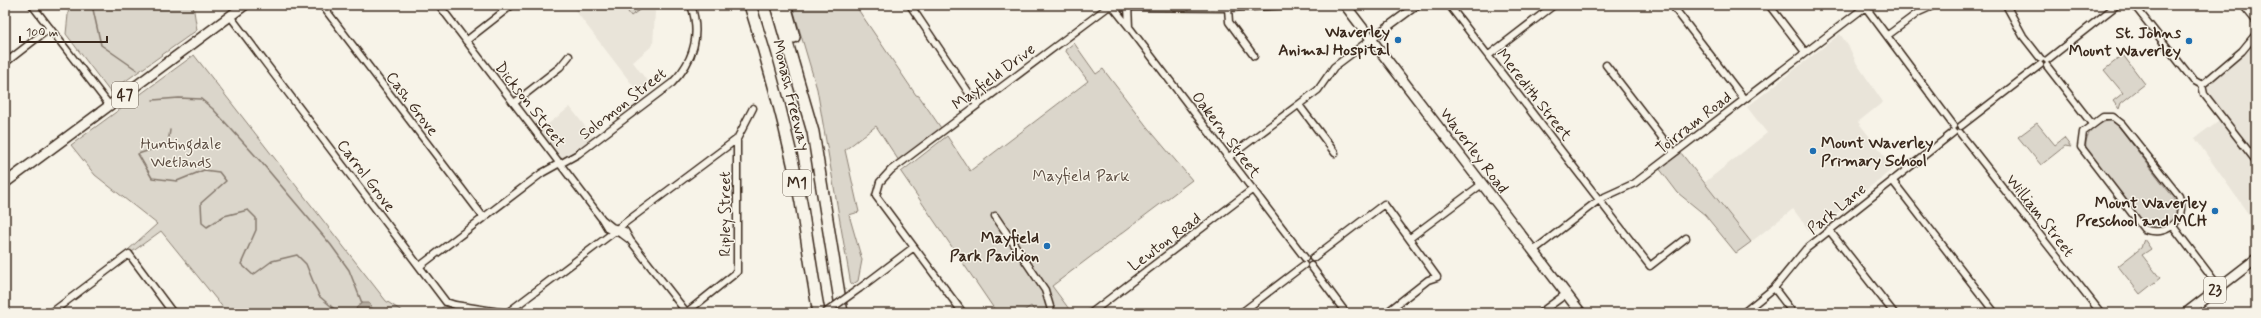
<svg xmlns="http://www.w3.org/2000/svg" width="2261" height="318" viewBox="0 0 2261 318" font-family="Mynerve,sans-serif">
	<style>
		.built { fill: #e9e4d9 }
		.green { fill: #dbd6cb; stroke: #8b8074 }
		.water { fill: #b4aca0; stroke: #84786c }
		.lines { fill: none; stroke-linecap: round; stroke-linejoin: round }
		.stream { stroke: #84786c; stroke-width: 1.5 }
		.minor-casing { stroke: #3b2a1e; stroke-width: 9 }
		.tertiary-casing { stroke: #3b2a1e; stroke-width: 10 }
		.primary-casing { stroke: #3b2a1e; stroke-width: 12 }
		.motorway-casing { stroke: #3b2a1e; stroke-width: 14 }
		.minor { stroke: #f7f3e8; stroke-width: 6 }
		.tertiary { stroke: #f7f3e8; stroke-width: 7 }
		.primary { stroke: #f7f3e8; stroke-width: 9 }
		.motorway { stroke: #f7f3e8; stroke-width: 11 }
		.minor-bridge-casing { stroke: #3b2a1e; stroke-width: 9; stroke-linecap: butt }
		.minor-bridge { stroke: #f7f3e8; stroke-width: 6 }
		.poi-dot { fill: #1f6fb2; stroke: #f7f3e8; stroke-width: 1.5 }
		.labels { text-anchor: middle; stroke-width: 3; stroke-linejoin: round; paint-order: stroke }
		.shield { fill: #f7f3e8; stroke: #73665b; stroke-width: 1 }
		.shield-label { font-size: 15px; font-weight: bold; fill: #3b2a1e }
		.poi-label { font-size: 16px; font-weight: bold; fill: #3b2a1e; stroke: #f7f3e8; text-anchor: end }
		.street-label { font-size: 16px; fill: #3b2a1e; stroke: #f7f3e8 }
		.park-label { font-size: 16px; fill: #5b4c41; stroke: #f7f3e8 }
	</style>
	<rect width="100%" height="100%" fill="#f7f3e8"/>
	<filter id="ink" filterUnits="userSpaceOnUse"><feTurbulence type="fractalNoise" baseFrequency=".025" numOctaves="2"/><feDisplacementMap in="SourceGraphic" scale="8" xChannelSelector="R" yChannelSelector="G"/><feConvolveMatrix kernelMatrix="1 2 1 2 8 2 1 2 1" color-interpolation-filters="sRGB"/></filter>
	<g filter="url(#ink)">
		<path class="built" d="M 571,5 L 653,5 L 655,12 L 653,45 L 633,62 L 653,89 L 643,97 L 641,96 Z
			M 1840,34 L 1849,47 L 1857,64 L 1883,102 L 1858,122 L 1894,168 L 1811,233 L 1793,209 L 1751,242 L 1704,183 L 1767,133 L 1747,107 Z
			M 2256,40 L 2256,225 L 2195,138 L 2226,115 L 2209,94 L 2207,88 L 2210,80 L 2247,53 Z
			M 570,107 L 594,138 L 563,161 L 539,131 Z"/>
		<path class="green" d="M 69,5 L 193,5 L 197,30 L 110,92 L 66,34 Z
			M 623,5 L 640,5 L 642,8 L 631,16 Z
			M 792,5 L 855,5 L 916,95 L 919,96 L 941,128 L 899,161 L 876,126 L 845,150 L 859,212 L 849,215 L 862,260 L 858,281 L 851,285 L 817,89 Z
			M 1074,43 L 1096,74 L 1103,69 L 1148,128 L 1192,180 L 1052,286 L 1072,313 L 1036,313 L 1031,306 L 1021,313 L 997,313 L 901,172 L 947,136 L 970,171 L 1088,81 L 1065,50 Z
			M 194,55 L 386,301 L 405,313 L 291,313 L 289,310 L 286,313 L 225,310 L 161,231 L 132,252 L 128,250 L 157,224 L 95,175 L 71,145 Z
			M 2123,55 L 2145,84 L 2121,103 L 2119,109 L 2113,101 L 2123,93 L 2104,70 Z
			M 2111,120 L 2116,123 L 2176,201 L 2176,215 C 2167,225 2159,230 2146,227 L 2086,148 C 2084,133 2097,123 2111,120 Z
			M 2037,123 L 2055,145 L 2064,138 L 2071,147 L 2065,146 L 2041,165 L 2018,137 Z
			M 1681,153 L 1751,242 L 1736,253 L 1705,215 L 1678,193 L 1659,168 Z
			M 2144,239 L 2151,249 L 2142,255 L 2160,278 L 2140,294 L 2118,266 L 2141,248 Z
			M 444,306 L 476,313 L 435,313 Z"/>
		<path class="water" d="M 362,303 L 369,303 L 375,313 L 358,313 L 356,308 Z"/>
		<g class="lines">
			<path class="stream" d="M 92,5 L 101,45 L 137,70
				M 153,100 L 179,98 L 201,99 L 213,109 L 262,163 L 331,245 L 349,270 L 362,303
				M 170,130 L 168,144 L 138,154 L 152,178 L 177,181 L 204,170 L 219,172 L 226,181 L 201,203 L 202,223 L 207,227 L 224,216 L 248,210 L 256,218 L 256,230 L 241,264 L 253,275 L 272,261 L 297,255 L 306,264 L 319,296 L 339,313"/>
			<g class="minor-casing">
				<path id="minor" d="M 32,5 L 110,106
					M 322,5 L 484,218
					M 439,5 L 602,219 L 612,227 L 625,231 L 630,240 L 622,234 L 608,229 L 602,219
					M 910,5 L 977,105
					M 1449,5 L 1650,266 L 1686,238
					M 1672,5 L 1744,99
					M 1769,5 L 1805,52
					M 1864,5 L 1954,126
					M 2006,5 L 2023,36 L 2041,59
					M 2134,5 L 2193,80 L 2202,85 L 2204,94 L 2256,161
					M 2243,5 L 2256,21
					M 1113,7 L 1129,27 L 1128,6
					M 1228,8 L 1229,22 L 1254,56
					M 230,16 L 446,302 L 455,305 L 506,313
					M 1129,27 L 1305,258
					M 1888,35 L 1919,12 L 1935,5
					M 466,41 L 512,5
					M 1489,55 L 1554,5
					M 2047,60 L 2117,5
					M 5,63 L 50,28
					M 1606,65 L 1674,153
					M 2047,66 L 2092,124
					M 2202,85 L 2242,51 L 2256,34
					M 514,103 L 560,67 L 569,56
					M 1299,105 L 1335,153
					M 2103,117 L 2113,117 L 2122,124 L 2179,196 C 2188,220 2166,238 2144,229 L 2081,147 L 2083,132 Z
					M 1961,126 L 2040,65
					M 1960,133 L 2101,313
					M 1229,157 L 1318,90 L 1334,67 L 1371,39
					M 560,164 L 578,154 L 672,83 C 694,61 701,34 691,5
					M 1892,180 L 1995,313
					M 995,216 L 1045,290 L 1052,313
					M 2172,225 L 2219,287
					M 618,228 L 737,139 L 753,108
					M 1829,230 L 1894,313
					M 1410,238 L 1482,184
					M 630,240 L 687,313
					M 1533,251 L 1600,199 L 1635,183 L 1865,7
					M 1313,258 L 1384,204 L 1437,277 L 1428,280 L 1386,313
					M 420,266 L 542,173 L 560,163
					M 1311,266 L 1346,313
					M 860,288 L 914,247
					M 1774,288 L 1793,313
					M 687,312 L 737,272 L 737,139
					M 51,313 L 129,254 L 173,313
					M 507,313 L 614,232
					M 963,313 L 876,196 L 880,182 L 891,170 L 1108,7 L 1228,8 L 1290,5
					M 1091,313 L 1253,189
					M 1241,313 L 1304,265
					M 1540,313 L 1566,294
					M 1743,313 L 1774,288 L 1806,249 L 1954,132"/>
			</g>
			<g class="tertiary-casing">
				<path id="tertiary" d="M 1371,39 L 1417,5"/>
			</g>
			<g class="primary-casing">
				<path id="primary" d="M 1345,5 L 1581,313
					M 5,183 L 245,5
					M 2186,313 L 2256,259"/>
			</g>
			<g class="motorway-casing">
				<path id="motorway" d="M 750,5 C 771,70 788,135 801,202 C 807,239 812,276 819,313
					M 776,5 L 813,132 L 842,313
					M 785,5 L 794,37"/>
			</g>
			<use href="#minor" class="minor"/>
			<use href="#tertiary" class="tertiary"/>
			<use href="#primary" class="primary"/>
			<use href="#motorway" class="motorway"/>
			<g class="minor-bridge-casing">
				<path id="minor-bridge" d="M 825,313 L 860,288"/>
			</g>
			<use href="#minor-bridge" class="minor-bridge"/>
		</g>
	</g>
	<g class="poi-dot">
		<circle cx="1398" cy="40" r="4"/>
		<circle cx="2189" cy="41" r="4"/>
		<circle cx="1813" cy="151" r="4"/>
		<circle cx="2215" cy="211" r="4"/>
		<circle cx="1047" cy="246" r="4"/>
	</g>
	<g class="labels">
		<g class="shield">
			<rect x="112" y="82" width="26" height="26" rx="3"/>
			<rect x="783" y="170" width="28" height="26" rx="3"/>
			<rect x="2204" y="277" width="22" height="26" rx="3"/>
		</g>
		<g class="shield-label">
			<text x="125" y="100">47</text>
			<text x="797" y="188">M1</text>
			<text x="2215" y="295">23</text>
		</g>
		<g class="poi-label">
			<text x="1390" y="37">Waverley<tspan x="1390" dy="18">Animal Hospital</tspan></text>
			<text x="2181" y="38">St. Johns<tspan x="2181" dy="18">Mount Waverley</tspan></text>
			<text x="1821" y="148" text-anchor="start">Mount Waverley<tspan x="1821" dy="18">Primary School</tspan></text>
			<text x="2207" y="208">Mount Waverley<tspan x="2207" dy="18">Preschool and MCH</tspan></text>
			<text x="1039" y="243">Mayfield<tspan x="1039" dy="18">Park Pavilion</tspan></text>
		</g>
		<g class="street-label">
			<text transform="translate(993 76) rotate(-37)" y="6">Mayfield Drive</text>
			<text transform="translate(1535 94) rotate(52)" y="6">Meredith Street</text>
			<text transform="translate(792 95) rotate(76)" y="6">Monash Freeway</text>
			<text transform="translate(413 103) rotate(53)" y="6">Cash Grove</text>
			<text transform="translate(622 103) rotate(-38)" y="6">Solomon Street</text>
			<text transform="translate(531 104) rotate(52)" y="6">Dickson Street</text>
			<text transform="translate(1693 122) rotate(-38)" y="6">Toirram Road</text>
			<text transform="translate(1227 134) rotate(53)" y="6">Oakern Street</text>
			<text transform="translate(1475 150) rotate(53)" y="6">Waverley Road</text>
			<text transform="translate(367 175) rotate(53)" y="6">Carrol Grove</text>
			<text transform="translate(1836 208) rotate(-39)" y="6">Park Lane</text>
			<text transform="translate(724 214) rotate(-90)" y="6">Ripley Street</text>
			<text transform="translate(2041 215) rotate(52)" y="6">William Street</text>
			<text transform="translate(1164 241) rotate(-37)" y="6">Lewton Road</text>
		</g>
		<g class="park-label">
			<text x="181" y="149">Huntingdale<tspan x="181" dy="18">Wetlands</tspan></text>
			<text x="1081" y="181">Mayfield Park</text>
		</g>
	</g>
	<rect width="2261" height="318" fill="none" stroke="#f7f3e8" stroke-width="20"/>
	<rect x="10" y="10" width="2241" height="298" fill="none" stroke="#3b2a1e" stroke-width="1.5" filter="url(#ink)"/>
	<path d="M20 36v6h87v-6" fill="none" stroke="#3b2a1e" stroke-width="2"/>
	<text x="26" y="36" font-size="12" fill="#3b2a1e" stroke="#f7f3e8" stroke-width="3" paint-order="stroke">100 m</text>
</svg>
